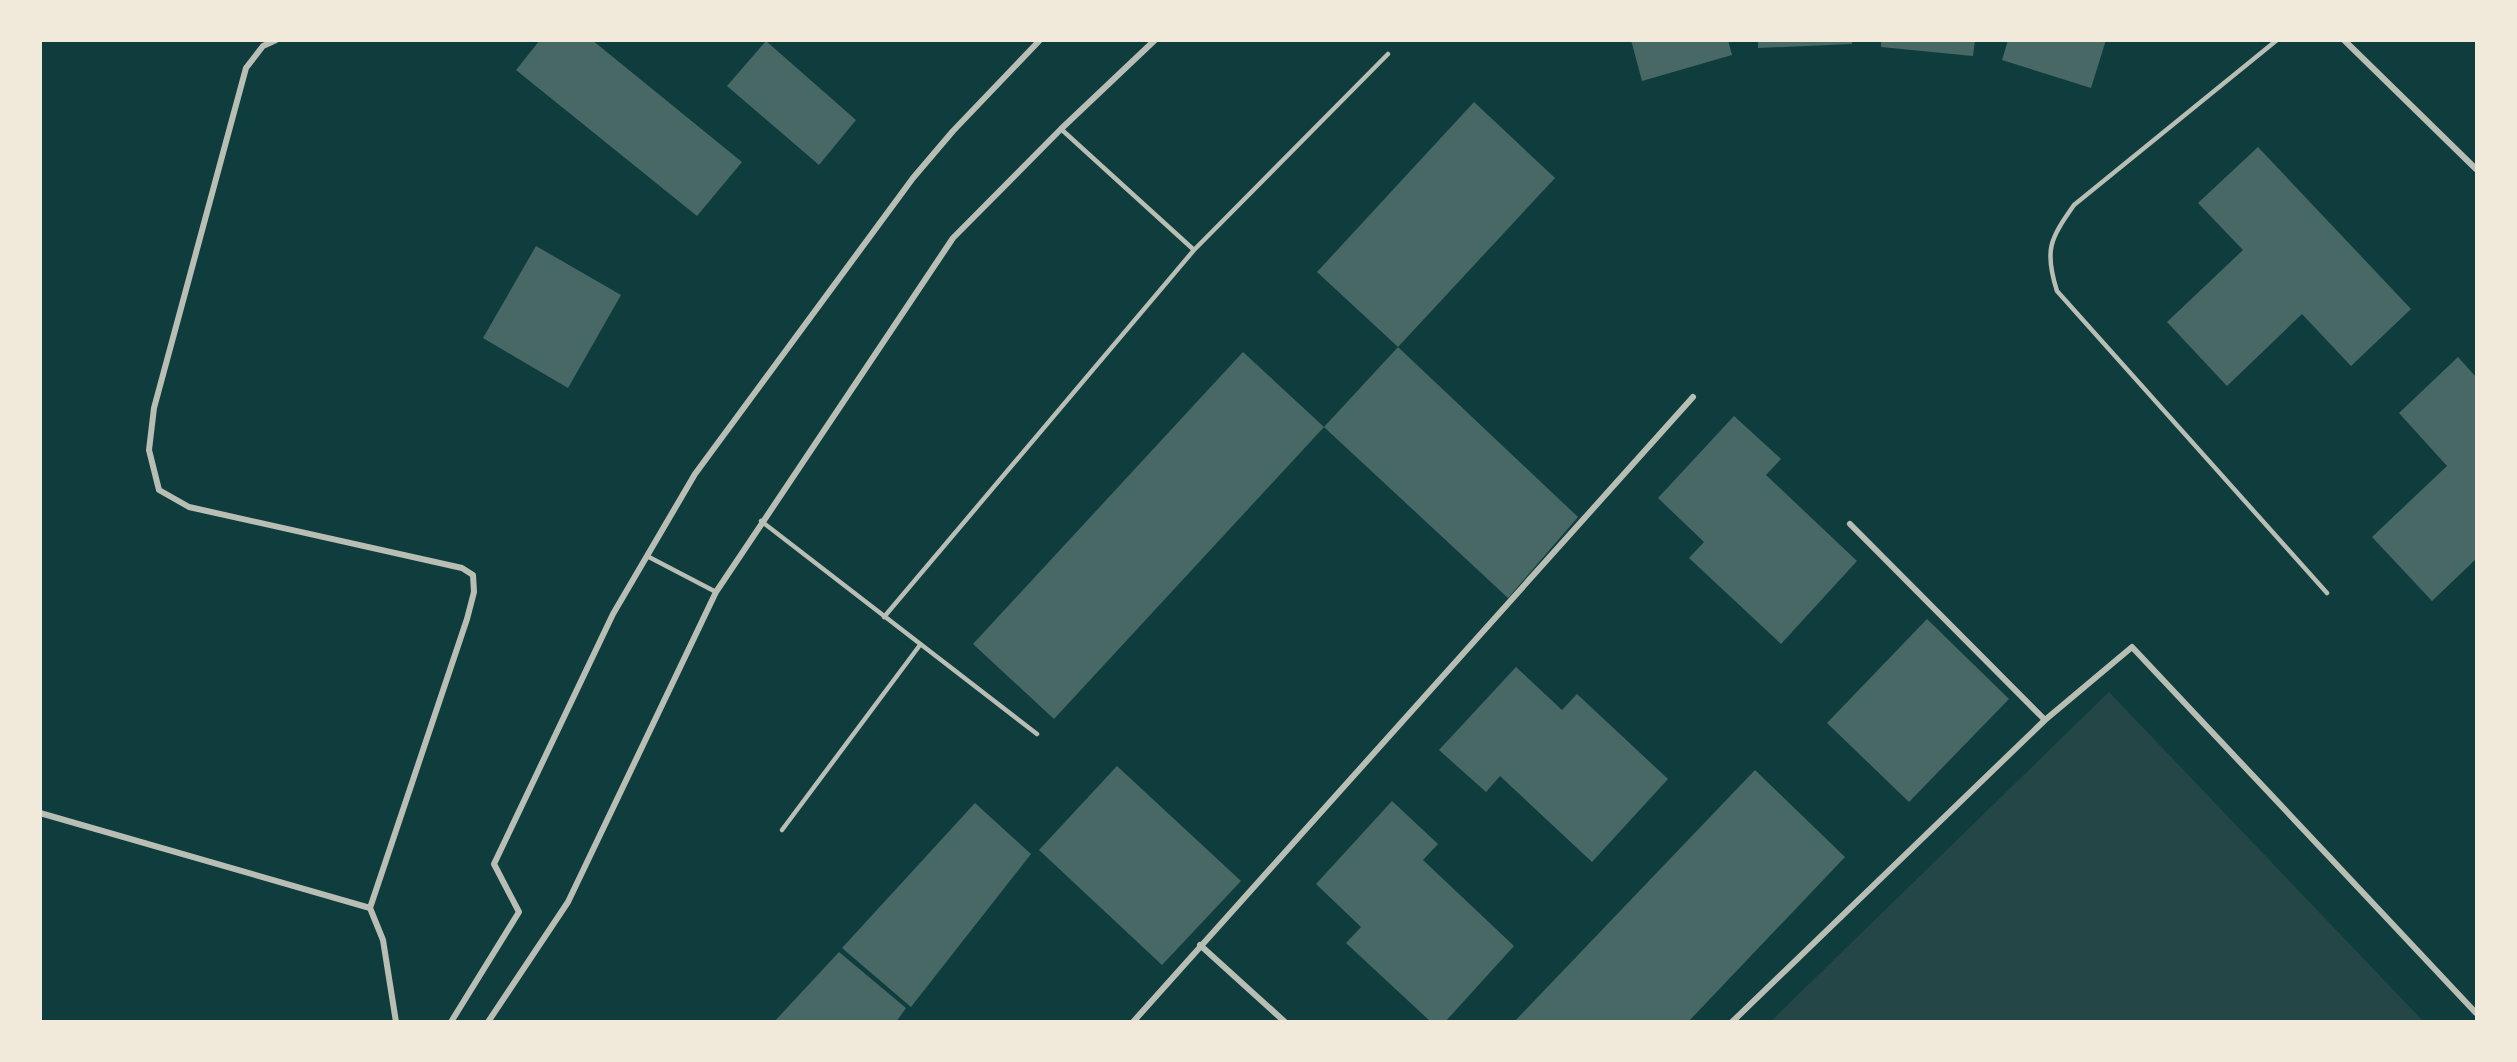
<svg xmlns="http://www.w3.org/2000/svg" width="2517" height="1062" viewBox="0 0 2517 1062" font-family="Ubuntu,sans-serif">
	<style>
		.green { fill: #244646 }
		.building { fill: #486865 }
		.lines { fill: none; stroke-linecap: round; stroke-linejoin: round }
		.service { stroke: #b8beb3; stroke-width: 4.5 }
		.minor { stroke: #b8beb3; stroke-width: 6 }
	</style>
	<rect width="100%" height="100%" fill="#0f3d3e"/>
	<path class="green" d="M 2109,692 L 2423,1021 L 1771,1021 L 2074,726 Z"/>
	<path class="building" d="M 540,40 L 592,40 L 742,162 L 697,216 L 516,70 Z
		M 1631,40 L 1728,40 L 1732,55 L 1642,81 Z
		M 1758,40 L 1852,40 L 1852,44 L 1758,48 Z
		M 1881,40 L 1975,40 L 1973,56 L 1881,47 Z
		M 2008,40 L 2106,40 L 2091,88 L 2002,60 Z
		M 766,41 L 856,120 L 819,165 L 727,86 Z
		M 1474,102 L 1555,178 L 1398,347 L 1317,272 Z
		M 2258,147 L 2411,309 L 2351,366 L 2302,314 L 2227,386 L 2167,322 L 2243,250 L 2198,203 Z
		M 536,246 L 621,295 L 568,388 L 483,338 Z
		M 1398,347 L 1578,517 L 1508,598 L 1324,427 Z
		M 1243,352 L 1324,427 L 1054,719 L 973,644 Z
		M 2458,357 L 2476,377 L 2476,559 L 2432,601 L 2372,537 L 2447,466 L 2399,413 Z
		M 1734,416 L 1781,459 L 1766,475 L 1857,561 L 1781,644 L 1689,558 L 1704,542 L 1658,498 Z
		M 1927,619 L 2009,699 L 1909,802 L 1827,723 Z
		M 1516,667 L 1562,710 L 1577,694 L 1668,779 L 1592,862 L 1500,776 L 1486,792 L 1439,750 Z
		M 1117,766 L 1241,881 L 1162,965 L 1039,850 Z
		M 1755,770 L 1845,857 L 1688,1022 L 1514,1022 Z
		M 1392,801 L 1438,844 L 1423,860 L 1514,946 L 1445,1022 L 1431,1022 L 1346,943 L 1361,927 L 1316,884 Z
		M 975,803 L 1031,854 L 911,1007 L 842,948 Z
		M 839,952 L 906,1008 L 896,1022 L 774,1022 Z"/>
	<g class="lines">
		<path class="service" d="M 2277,40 L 2074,205 C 2050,239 2044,250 2057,291 L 2327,593
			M 1194,250 L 1388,54
			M 761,521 L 1037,734
			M 647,556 L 716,592
			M 884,617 L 1194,250 L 1061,129
			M 782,830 L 920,645"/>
		<path class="minor" d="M 276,40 L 263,46 L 246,68 L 154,408 L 149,450 L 159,490 L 189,507 L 462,568 L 473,575 L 474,592 L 467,619 L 370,908 L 383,940 L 396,1022
			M 2344,40 L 2476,169
			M 2045,720 L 2132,647 L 2476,1013
			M 40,813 L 370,908
			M 1200,945 L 1285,1022
			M 451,1022 L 519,912 L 494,864 L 613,614 L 695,474 L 913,178 L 953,131 L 1040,40
			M 488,1022 L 568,902 L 716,592 L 953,238 L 1061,129 L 1155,40
			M 1133,1022 L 1693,397
			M 1732,1022 L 2045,720 L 1850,524"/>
	</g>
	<rect width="2517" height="1062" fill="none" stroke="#f1e9da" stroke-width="84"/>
</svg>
